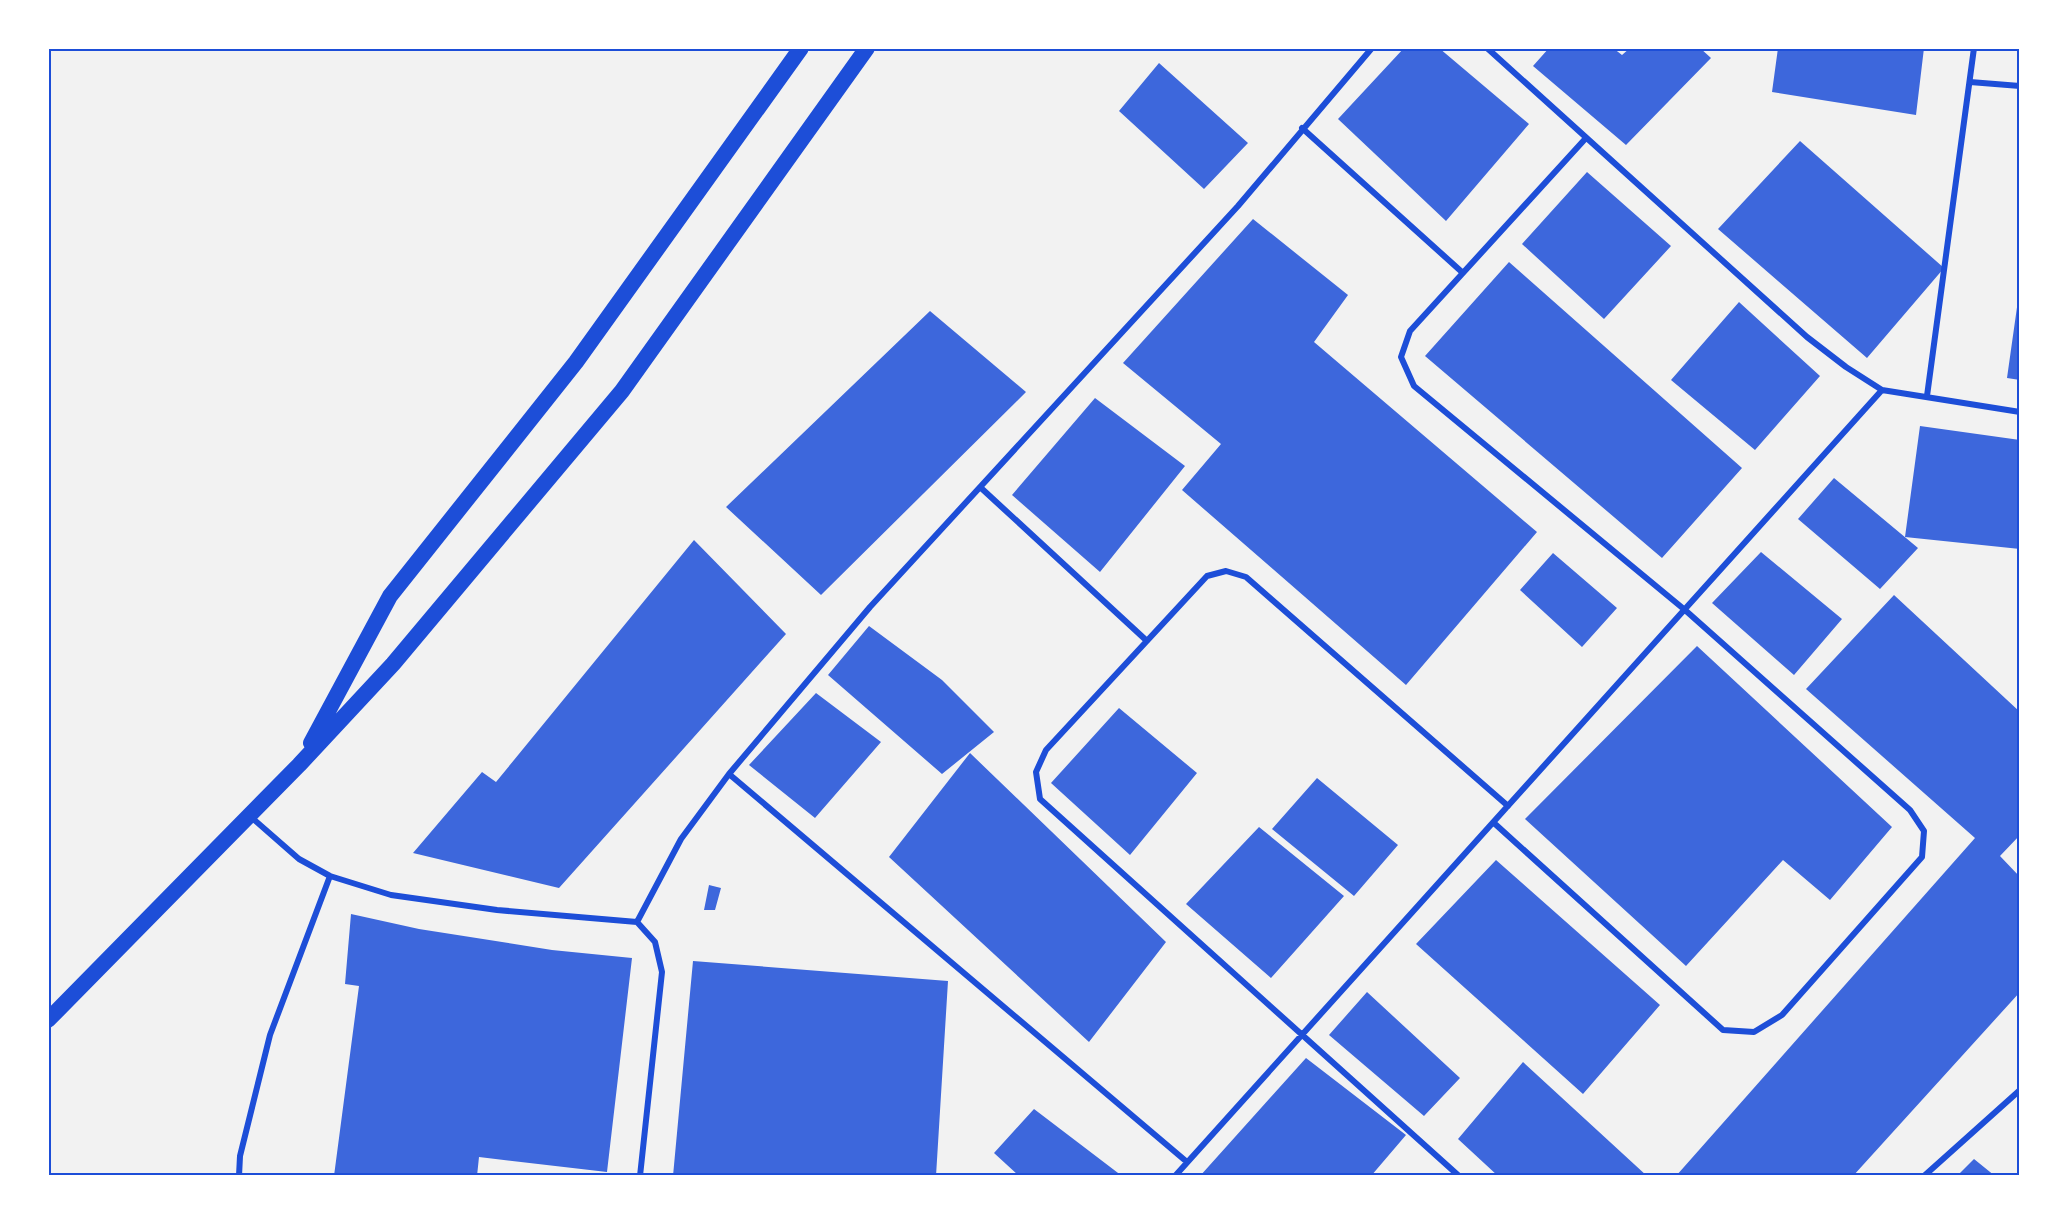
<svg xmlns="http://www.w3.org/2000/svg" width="2068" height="1224" viewBox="0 0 2068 1224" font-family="'Noto Serif',serif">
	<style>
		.building { fill: #3d67dc }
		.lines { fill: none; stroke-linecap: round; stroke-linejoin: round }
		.minor { stroke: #1d4ed8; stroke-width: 6 }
		.trunk { stroke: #1d4ed8; stroke-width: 16 }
		.neatline { fill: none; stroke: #1d4ed8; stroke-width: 2 }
	</style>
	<rect width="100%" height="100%" fill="#f2f2f2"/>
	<path class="building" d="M 1404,48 L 1439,48 L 1529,124 L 1446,221 L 1338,119 Z
		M 1549,48 L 1613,48 L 1622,55 L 1630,48 L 1700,48 L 1711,58 L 1626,145 L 1533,66 Z
		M 1778,48 L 1924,48 L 1916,115 L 1772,92 Z
		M 1159,63 L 1248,143 L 1204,189 L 1119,111 Z
		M 1800,141 L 1944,268 L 1867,358 L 1718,229 Z
		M 1587,172 L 1671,246 L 1604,319 L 1522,244 Z
		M 1253,219 L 1348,295 L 1314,342 L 1537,532 L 1406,685 L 1182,490 L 1221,444 L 1123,363 Z
		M 1509,262 L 1742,468 L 1662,558 L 1425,356 Z
		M 2019,293 L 2020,293 L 2020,380 L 2007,378 Z
		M 1739,302 L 1820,376 L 1755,450 L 1671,380 Z
		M 930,311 L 1026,392 L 821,595 L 726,507 Z
		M 1095,398 L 1185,466 L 1100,572 L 1012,495 Z
		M 1920,426 L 2020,440 L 2020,549 L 1905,537 Z
		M 1834,478 L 1918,548 L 1880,589 L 1798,519 Z
		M 694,540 L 786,634 L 559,888 L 413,853 L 482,772 L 496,782 Z
		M 1761,552 L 1842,619 L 1794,675 L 1712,603 Z
		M 1553,553 L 1617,608 L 1582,647 L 1520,590 Z
		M 1894,595 L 2020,712 L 2020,835 L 2000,856 L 2020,877 L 2020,992 L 1853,1176 L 1676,1176 L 1975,838 L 1806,689 Z
		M 869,626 L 942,680 L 994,732 L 942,774 L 828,675 Z
		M 1697,646 L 1892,827 L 1830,900 L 1783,860 L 1686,966 L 1525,819 Z
		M 816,693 L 881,742 L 815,818 L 749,765 Z
		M 1119,708 L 1197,773 L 1130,855 L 1051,783 Z
		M 970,753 L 1166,942 L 1089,1042 L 889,857 Z
		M 1317,778 L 1398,845 L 1354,896 L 1272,829 Z
		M 1259,827 L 1344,896 L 1271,978 L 1186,904 Z
		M 1496,860 L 1660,1005 L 1583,1094 L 1416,944 Z
		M 709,885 L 721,888 L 715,910 L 704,910 Z
		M 351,914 L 419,929 L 552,950 L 632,958 L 607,1172 L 479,1157 L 477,1176 L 334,1176 L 359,986 L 345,984 Z
		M 693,961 L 948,981 L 936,1176 L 673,1176 Z
		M 1367,992 L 1460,1078 L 1424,1116 L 1329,1035 Z
		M 1306,1058 L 1406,1135 L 1371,1176 L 1200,1176 Z
		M 1523,1062 L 1647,1176 L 1498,1176 L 1458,1139 Z
		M 1034,1109 L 1122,1176 L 1019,1176 L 994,1153 Z
		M 1974,1159 L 1995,1176 L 1957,1176 Z"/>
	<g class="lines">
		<path class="minor" d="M 1487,48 L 1807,337 L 1846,367 L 1882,390 L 2020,412
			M 1970,82 L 2020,86
			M 1302,128 L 1463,273
			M 1927,396 L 1974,48
			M 980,487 L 1147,641
			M 729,774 L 1187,1162
			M 251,817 L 299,859 L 330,876 L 391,895 L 497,910 L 637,922
			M 1494,823 L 1723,1030 L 1754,1032 L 1782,1015 L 1922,857 L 1924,831 L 1910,810 L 1685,610 L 1414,386 L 1401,357 L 1410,331 L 1586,138
			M 239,1176 L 240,1156 L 270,1035 L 330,876
			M 640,1176 L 662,972 L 655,942 L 637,922 L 681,839 L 729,774 L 870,607 L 1238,206 L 1372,48
			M 1175,1176 L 1882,390
			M 1459,1176 L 1040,799 L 1036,772 L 1046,750 L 1207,576 L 1226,571 L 1246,577 L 1508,806
			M 1924,1176 L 2020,1090"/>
		<path class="trunk" d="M 311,743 L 390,596 L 576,362 L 801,48
			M 48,1020 L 299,765 L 393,664 L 622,391 L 867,48"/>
	</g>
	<rect width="2068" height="1224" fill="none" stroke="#ffffff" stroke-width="99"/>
	<rect x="50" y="50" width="1968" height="1124" class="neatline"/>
</svg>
